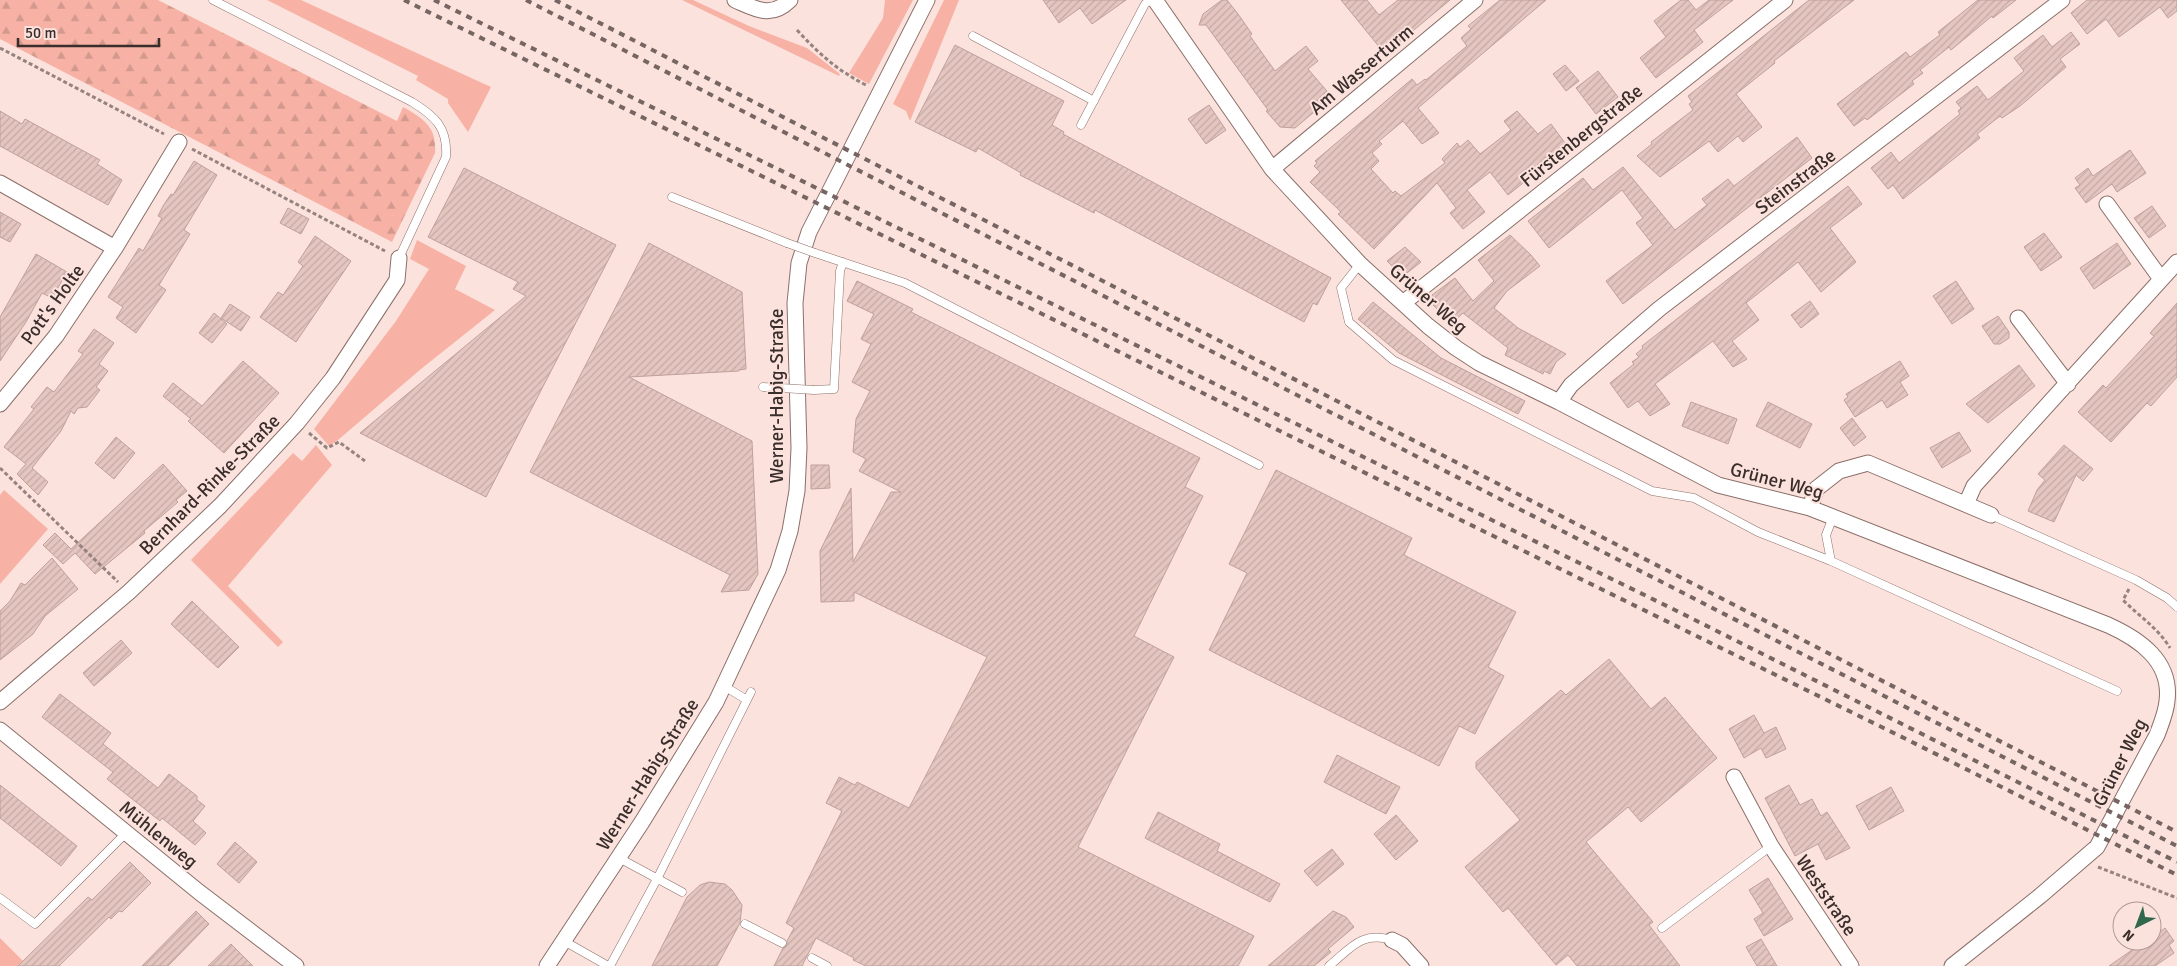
<svg xmlns="http://www.w3.org/2000/svg" width="2177" height="966" viewBox="0 0 2177 966" font-family="Signika,sans-serif">
	<style>
		.green { fill: #f7b2a5 }
		.forest { fill: url(#forest-firs) }
		.building { fill: url(#building-hatch); stroke: #bfa09a }
		.lines { fill: none; stroke-linecap: round; stroke-linejoin: round }
		.lane-casing { stroke: #8b6f69; stroke-width: 9 }
		.street-casing { stroke: #8b6f69; stroke-width: 17 }
		.path { stroke: #968380; stroke-width: 3; stroke-dasharray: 4 2.5; stroke-linecap: butt }
		.lane { stroke: #fff; stroke-width: 8 }
		.street { stroke: #fff; stroke-width: 15 }
		.rail { stroke: #766563; stroke-width: 4; stroke-dasharray: 6 6; stroke-linecap: butt }
		.lane-bridge-casing { stroke: #8b6f69; stroke-width: 9; stroke-linecap: butt }
		.lane-bridge { stroke: #fff; stroke-width: 8 }
		.labels { text-anchor: middle; stroke-width: 4; stroke-linejoin: round; paint-order: stroke }
		.street-label { font-size: 19px; fill: #3a2e2c; stroke: #fce2dd }
	</style>
	<defs>
		<pattern id="forest-firs" width="22" height="20" patternUnits="userSpaceOnUse" patternTransform="scale(1.25)"><rect width="22" height="20" fill="#f7b2a5"/><path d="M5 1l3.5 6h-7zM16 11l3.5 6h-7z" fill="#d4998e"/></pattern>
		<pattern id="building-hatch" width="6" height="6" patternUnits="userSpaceOnUse" patternTransform="scale(1.25)"><rect width="6" height="6" fill="#e5c5bf"/><path d="M-1 1l2-2M0 6l6-6M5 7l2-2" fill="none" stroke="#c5aaa4"/></pattern>
	</defs>
	<rect width="100%" height="100%" fill="#fce2dd"/>
	<path class="green" d="M 267,0 L 301,0 L 491,87 L 468,132 L 448,103 L 448,99 L 416,80 L 418,76 Z
		M 682,0 L 693,0 L 749,26 L 807,48 L 840,74 L 839,76 Z
		M 885,0 L 913,0 L 869,84 L 849,73 L 883,18 Z
		M 944,0 L 959,0 L 910,121 L 906,111 L 893,104 Z
		M 417,240 L 466,266 L 455,289 L 495,310 L 421,369 L 338,440 L 329,446 L 314,429 L 396,321 L 429,269 L 410,259 Z
		M 316,445 L 332,465 L 228,586 L 283,642 L 278,647 L 191,560 L 293,453 L 302,461 Z
		M 4,490 L 48,529 L 0,584 L 0,495 Z
		M 0,938 L 28,966 L 0,966 Z"/>
	<path class="forest" d="M 0,0 L 158,0 L 397,121 L 403,107 C 424,119 437,127 435,153 L 392,242 L 0,39 Z"/>
	<path class="building" d="M 1043,0 L 1126,0 L 1092,24 L 1080,8 L 1059,23 Z
		M 1222,0 L 1227,0 L 1238,14 L 1252,34 L 1250,36 L 1275,71 L 1306,46 L 1318,61 L 1308,69 L 1332,97 L 1295,128 L 1280,127 L 1266,111 L 1268,110 L 1206,25 L 1199,25 L 1203,14 Z
		M 1341,0 L 1367,0 L 1379,15 L 1398,0 L 1450,0 L 1385,54 Z
		M 1500,0 L 1546,0 L 1418,108 L 1439,133 L 1422,144 L 1403,121 L 1379,141 L 1382,144 L 1372,153 L 1379,161 L 1371,169 L 1393,193 L 1395,191 L 1401,196 L 1445,163 L 1442,159 L 1457,143 L 1460,147 L 1468,140 L 1480,154 L 1511,130 L 1504,121 L 1517,111 L 1538,134 L 1551,124 L 1568,147 L 1508,195 L 1490,172 L 1467,190 L 1485,212 L 1463,229 L 1450,213 L 1456,208 L 1437,183 L 1374,249 L 1338,214 L 1341,212 L 1310,182 L 1320,172 L 1314,166 L 1317,163 L 1315,161 L 1412,79 L 1417,85 L 1425,79 L 1426,80 L 1467,46 L 1461,38 L 1471,29 L 1468,26 Z
		M 1681,0 L 1688,0 L 1696,10 L 1709,0 L 1733,0 L 1694,30 L 1703,42 L 1656,78 L 1640,58 L 1666,37 L 1654,21 Z
		M 1809,0 L 1854,0 L 1774,61 L 1775,63 L 1736,94 L 1762,127 L 1743,142 L 1738,136 L 1718,152 L 1709,141 L 1660,177 L 1637,156 L 1652,144 L 1651,142 L 1693,110 L 1689,104 L 1692,102 L 1688,96 Z
		M 1978,0 L 2016,0 L 1993,18 L 1992,16 L 1951,50 L 1949,47 L 1920,70 L 1923,73 L 1912,81 L 1914,84 L 1867,120 L 1865,118 L 1854,126 L 1837,104 L 1906,52 L 1910,57 L 1940,35 L 1938,32 Z
		M 2087,0 L 2177,0 L 2177,11 L 2168,18 L 2160,7 L 2119,37 L 2106,19 L 2087,34 L 2071,13 Z
		M 2071,32 L 2080,44 L 2060,59 L 2066,67 L 2020,106 L 2002,118 L 2000,116 L 1977,134 L 1980,138 L 1903,199 L 1893,185 L 1888,189 L 1871,168 L 1891,152 L 1899,163 L 1960,114 L 1958,111 L 1961,108 L 1956,102 L 1977,86 L 1988,100 L 2024,71 L 2014,58 L 2043,35 L 2052,47 Z
		M 955,45 L 1064,101 L 1052,125 L 1064,132 L 1063,134 L 1331,278 L 1317,305 L 1313,303 L 1304,322 L 1095,210 L 1094,213 L 1020,175 L 1021,173 L 978,148 L 976,152 L 915,122 Z
		M 1565,65 L 1579,81 L 1566,91 L 1553,74 Z
		M 1598,71 L 1618,97 L 1596,114 L 1576,88 Z
		M 1209,105 L 1226,130 L 1206,144 L 1188,119 Z
		M 0,111 L 22,124 L 25,119 L 100,160 L 97,164 L 122,180 L 108,205 L 0,146 Z
		M 1797,137 L 1812,158 L 1623,304 L 1606,281 L 1653,245 L 1636,223 L 1643,218 L 1622,190 L 1549,248 L 1528,221 L 1583,178 L 1593,190 L 1623,167 L 1675,230 L 1707,205 L 1702,199 L 1728,179 L 1734,186 Z
		M 2130,150 L 2146,173 L 2117,192 L 2112,184 L 2086,203 L 2075,188 L 2080,185 L 2075,178 L 2088,168 L 2093,176 Z
		M 194,161 L 217,175 L 184,230 L 190,234 L 159,285 L 166,290 L 136,333 L 116,318 L 123,307 L 108,297 L 139,248 L 143,251 L 162,218 L 158,216 L 163,206 L 171,194 L 173,195 Z
		M 464,168 L 616,245 L 486,497 L 360,433 L 526,296 L 513,289 L 518,282 L 428,237 Z
		M 1848,186 L 1862,204 L 1830,228 L 1856,262 L 1821,292 L 1798,262 L 1746,303 L 1759,320 L 1732,341 L 1747,359 L 1733,367 L 1713,341 L 1655,384 L 1670,404 L 1650,416 L 1638,401 L 1628,408 L 1610,383 L 1634,364 L 1632,362 L 1639,357 L 1636,354 L 1643,348 L 1642,346 Z
		M 2152,206 L 2166,226 L 2149,238 L 2134,218 Z
		M 288,208 L 309,219 L 301,234 L 280,223 Z
		M 0,212 L 21,224 L 10,242 L 0,237 Z
		M 2044,233 L 2062,257 L 2041,271 L 2024,247 Z
		M 1510,235 L 1531,255 L 1540,266 L 1507,291 L 1494,308 L 1518,328 L 1566,354 L 1556,362 L 1550,374 L 1544,371 L 1543,374 L 1505,355 L 1508,348 L 1463,313 L 1452,323 L 1432,304 L 1432,295 L 1455,278 L 1473,301 L 1494,281 L 1478,260 Z
		M 315,236 L 351,261 L 296,342 L 260,317 L 278,292 L 283,295 L 303,266 L 298,262 Z
		M 649,243 L 742,292 L 746,369 L 739,370 L 739,371 L 629,377 L 752,441 L 758,574 L 749,590 L 721,592 L 730,575 L 530,472 Z
		M 2117,243 L 2131,264 L 2094,289 L 2080,268 Z
		M 1405,247 L 1421,262 L 1407,273 L 1399,273 L 1387,261 Z
		M 36,254 L 67,272 L 52,298 L 42,293 L 26,322 L 0,361 L 0,317 Z
		M 857,281 L 913,309 L 911,312 L 1200,458 L 1185,487 L 1203,496 L 1134,636 L 1174,657 L 1078,847 L 1254,936 L 1238,966 L 866,966 L 853,960 L 854,958 L 816,938 L 802,966 L 774,966 L 783,948 L 787,945 L 787,941 L 794,928 L 786,923 L 842,811 L 826,803 L 839,777 L 855,785 L 857,782 L 909,808 L 987,657 L 854,592 L 854,601 L 821,602 L 820,551 L 851,488 L 853,562 L 891,492 L 901,492 L 859,471 L 866,459 L 853,452 L 856,419 L 870,391 L 852,382 L 871,344 L 861,339 L 874,314 L 847,301 Z
		M 1956,281 L 1974,309 L 1952,324 L 1933,296 Z
		M 1810,301 L 1819,314 L 1801,328 L 1791,315 Z
		M 1373,302 L 1441,358 L 1525,401 L 1518,414 L 1399,353 L 1358,319 Z
		M 2177,303 L 2177,377 L 2151,406 L 2147,403 L 2111,442 L 2078,412 L 2103,385 L 2106,388 L 2154,336 L 2150,333 Z
		M 230,304 L 250,317 L 241,331 L 221,318 Z
		M 214,313 L 227,324 L 212,343 L 199,333 Z
		M 1998,316 L 2009,332 L 2009,338 L 2000,344 L 1994,344 L 1982,326 Z
		M 94,329 L 114,343 L 99,364 L 108,371 L 96,387 L 100,390 L 87,407 L 78,408 L 74,414 L 71,411 L 61,431 L 32,468 L 48,482 L 38,495 L 17,474 L 26,464 L 4,447 L 34,409 L 31,407 L 47,387 L 54,392 L 83,354 L 78,351 Z
		M 243,361 L 279,393 L 224,453 L 188,421 L 191,419 L 163,396 L 173,383 L 202,406 Z
		M 1900,361 L 1909,376 L 1900,382 L 1908,395 L 1887,408 L 1882,400 L 1855,417 L 1844,400 L 1848,397 L 1846,394 Z
		M 2019,365 L 2035,386 L 1988,423 L 1966,404 Z
		M 1691,402 L 1737,419 L 1728,444 L 1682,426 Z
		M 1768,402 L 1812,424 L 1800,448 L 1756,426 Z
		M 1852,418 L 1866,437 L 1854,446 L 1840,428 Z
		M 1959,432 L 1971,451 L 1942,468 L 1930,448 Z
		M 116,437 L 135,453 L 114,479 L 95,463 Z
		M 2064,445 L 2093,469 L 2083,481 L 2076,475 L 2054,522 L 2028,511 L 2037,490 L 2045,480 L 2038,474 Z
		M 163,464 L 187,491 L 176,500 L 178,502 L 144,531 L 145,533 L 95,574 L 75,553 L 63,564 L 43,545 L 55,533 L 71,549 Z
		M 811,465 L 829,465 L 830,488 L 811,489 Z
		M 1276,470 L 1412,538 L 1404,555 L 1516,612 L 1488,667 L 1504,676 L 1475,734 L 1459,726 L 1439,766 L 1209,650 L 1247,573 L 1229,564 Z
		M 52,558 L 78,589 L 45,616 L 33,634 L 0,660 L 0,611 L 10,601 L 21,583 L 25,585 Z
		M 192,601 L 239,647 L 218,668 L 171,624 Z
		M 121,640 L 132,653 L 94,686 L 83,673 Z
		M 1609,659 L 1651,709 L 1665,697 L 1717,758 L 1641,822 L 1628,807 L 1586,842 L 1653,922 L 1649,925 L 1680,966 L 1577,966 L 1568,955 L 1556,965 L 1508,908 L 1503,912 L 1465,867 L 1520,820 L 1476,768 L 1476,762 L 1561,690 L 1566,695 Z
		M 60,694 L 111,733 L 103,744 L 158,788 L 169,774 L 197,796 L 197,800 L 205,806 L 193,821 L 206,833 L 195,845 L 162,818 L 160,821 L 107,779 L 113,772 L 42,717 Z
		M 1754,715 L 1764,733 L 1776,727 L 1786,749 L 1766,758 L 1761,748 L 1744,758 L 1729,729 Z
		M 1337,755 L 1400,787 L 1386,814 L 1324,782 Z
		M 0,785 L 77,846 L 61,866 L 0,818 Z
		M 1789,785 L 1800,805 L 1812,799 L 1821,816 L 1827,812 L 1850,848 L 1826,860 L 1818,844 L 1795,856 L 1765,798 Z
		M 1891,787 L 1904,811 L 1869,830 L 1856,806 Z
		M 1158,812 L 1220,844 L 1217,851 L 1280,884 L 1270,902 L 1145,838 Z
		M 1396,815 L 1418,841 L 1396,860 L 1374,834 Z
		M 235,842 L 257,862 L 239,883 L 217,864 Z
		M 1332,849 L 1344,864 L 1317,886 L 1304,871 Z
		M 130,862 L 151,883 L 122,912 L 119,911 L 111,919 L 109,917 L 59,966 L 18,966 L 88,897 L 92,900 Z
		M 1768,878 L 1793,919 L 1764,936 L 1754,919 L 1763,913 L 1749,890 Z
		M 709,882 L 725,884 L 732,890 L 742,905 L 740,923 L 717,966 L 652,966 L 687,897 L 700,885 Z
		M 196,911 L 209,924 L 168,966 L 142,966 Z
		M 1333,911 L 1346,917 L 1354,927 L 1328,949 L 1331,952 L 1314,966 L 1268,966 Z
		M 2165,928 L 2174,941 L 2169,945 L 2174,953 L 2155,966 L 2109,966 L 2132,950 L 2126,941 L 2152,941 L 2152,938 Z
		M 1761,939 L 1777,966 L 1757,966 L 1746,947 Z
		M 231,944 L 253,966 L 208,966 Z"/>
	<g class="lines">
		<g class="lane-casing">
			<path id="lane" d="M 213,0 L 412,102 C 435,116 448,128 446,157 L 399,258
				M 973,36 L 1094,101
				M 1081,125 L 1145,4 L 1151,0
				M 672,197 L 787,243
				M 815,253 L 905,283 L 1259,465
				M 1360,264 L 1341,288 L 1349,322 L 1393,360 L 1652,491 L 1694,498 L 1758,532 L 1831,561 L 2117,691
				M 763,387 L 781,388
				M 814,390 L 834,389 L 840,271 L 843,262
				M 1991,515 L 2136,580 L 2167,598 L 2177,607
				M 1831,561 L 1826,535 L 1833,517
				M 724,686 L 747,700
				M 619,858 L 682,892
				M 0,898 L 35,924 L 126,833
				M 745,924 L 782,943
				M 1662,928 L 1771,846
				M 564,941 L 608,966
				M 812,958 L 827,966
				M 610,966 L 657,879 L 751,692
				M 1329,966 C 1351,948 1361,931 1392,940"/>
		</g>
		<g class="street-casing">
			<path id="street" d="M 735,0 C 756,9 771,19 790,0
				M 1155,0 L 1272,169 L 1360,264 L 1428,326 L 1456,348 L 1479,363 L 1559,402 L 1718,485 L 1810,508 L 2108,625 C 2139,639 2172,661 2167,701 C 2166,713 2161,724 2157,735 L 2097,847 L 2040,896 L 1952,966
				M 1272,169 L 1475,0
				M 0,183 L 115,248 L 56,336 L 0,404
				M 2107,204 L 2161,279
				M 115,248 L 179,142
				M 1403,303 L 1785,0
				M 2018,318 L 2068,384
				M 1559,402 L 1571,385 L 1659,309 L 2062,0
				M 1966,504 L 1974,486 L 2177,262
				M 1810,508 L 1816,489 L 1839,471 L 1868,463 L 1991,515
				M 0,702 L 129,592 L 220,506 L 297,423 L 333,378 L 397,280 L 399,258
				M 0,730 L 199,892 L 296,966
				M 1734,777 L 1771,846 L 1851,966
				M 1392,940 L 1402,945 L 1421,966
				M 547,966 L 642,822 L 716,702 L 778,570 L 790,531 L 797,491 L 799,448 L 795,303 L 799,263 L 809,232 L 927,0"/>
		</g>
		<path class="path" d="M 797,30 C 818,53 838,71 866,85
			M 0,48 L 164,134
			M 192,149 L 385,251
			M 309,433 L 327,448 L 339,442 L 365,461
			M 0,468 L 118,582
			M 2129,589 L 2123,600 C 2140,617 2158,628 2170,648
			M 2098,867 L 2177,898"/>
		<use href="#lane" class="lane"/>
		<use href="#street" class="street"/>
		<path class="rail" d="M 404,0 L 1910,741 L 2177,875
			M 434,0 L 1681,613 L 2177,862
			M 526,0 L 2177,846
			M 555,0 L 2177,832"/>
		<g class="lane-bridge-casing">
			<path id="lane-bridge" d="M 787,243 L 815,253
				M 781,388 L 814,390"/>
		</g>
		<use href="#lane-bridge" class="lane-bridge"/>
	</g>
	<g class="labels">
		<g class="street-label">
			<text transform="translate(1361 69) rotate(-40)" y="7">Am Wasserturm</text>
			<text transform="translate(1581 135) rotate(-39)" y="7">Fürstenbergstraße</text>
			<text transform="translate(1795 181) rotate(-37)" y="7">Steinstraße</text>
			<text transform="translate(1429 298) rotate(41)" y="7">Grüner Weg</text>
			<text transform="translate(52 304) rotate(-54)" y="7">Pott's Holte</text>
			<text transform="translate(776 396) rotate(-90)" y="7">Werner-Habig-Straße</text>
			<text transform="translate(1777 480) rotate(15)" y="7">Grüner Weg</text>
			<text transform="translate(209 484) rotate(-45)" y="7">Bernhard-Rinke-Straße</text>
			<text transform="translate(2119 762) rotate(-63)" y="7">Grüner Weg</text>
			<text transform="translate(647 774) rotate(-58)" y="7">Werner-Habig-Straße</text>
			<text transform="translate(159 834) rotate(39)" y="7">Mühlenweg</text>
			<text transform="translate(1827 895) rotate(56)" y="7">Weststraße</text>
		</g>
	</g>
	<g transform="translate(2137 926) rotate(222)"><circle r="24" fill="#fce2dd" stroke="#ae9a96"/>
	<path d="M0-4L9 19L0 12L-9 19Z" fill="#31674d"/>
	<text y="-8" font-size="14" font-weight="bold" text-anchor="middle" fill="#3a2e2c">N</text>
	</g>
	<path d="M18 38v8h141v-8" fill="none" stroke="#3a2e2c" stroke-width="2.5"/>
	<text x="25" y="38" font-size="15" fill="#3a2e2c" stroke="#fce2dd" stroke-width="4" paint-order="stroke">50 m</text>
</svg>
